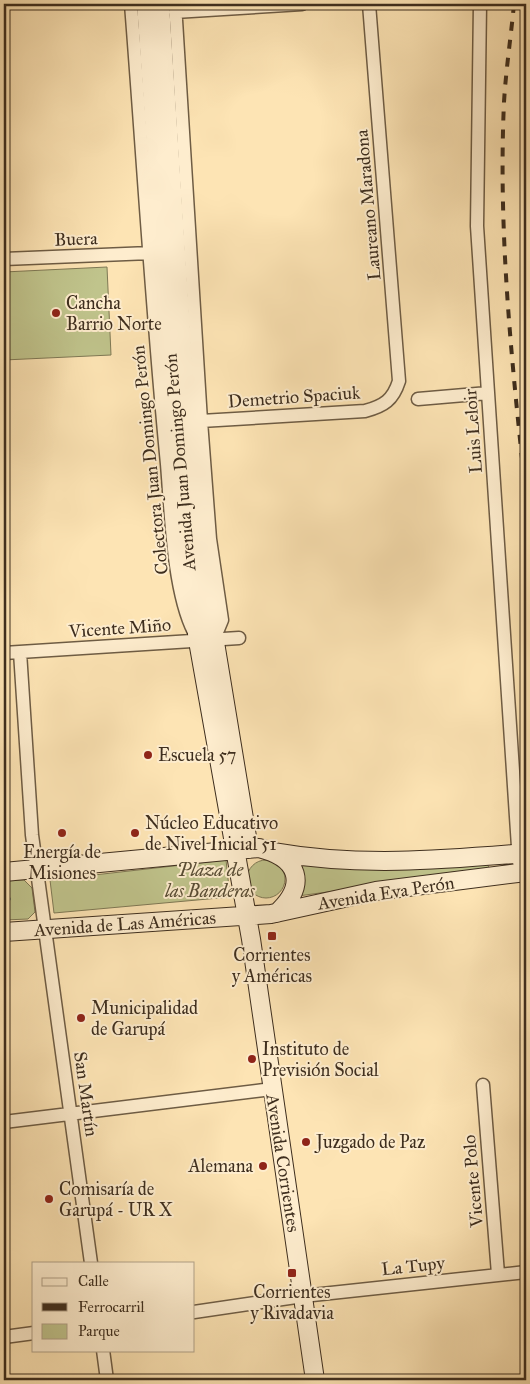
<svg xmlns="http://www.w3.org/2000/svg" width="530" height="1384" viewBox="0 0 530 1384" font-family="'IM FELL Great Primer',serif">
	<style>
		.green { fill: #c0c48c; stroke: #7f7955 }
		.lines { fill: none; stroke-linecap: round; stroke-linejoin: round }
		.stream { stroke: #798477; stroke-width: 4 }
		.minor-casing { stroke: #6e5c44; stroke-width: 15 }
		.secondary-casing { stroke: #3e2e1e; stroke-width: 20 }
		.minor { stroke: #feedce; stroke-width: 12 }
		.secondary { stroke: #feedce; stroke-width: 18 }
		.rail { stroke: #3e2e1e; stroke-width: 4; stroke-dasharray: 9 9; stroke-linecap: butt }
		.poi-dot { fill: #8f2418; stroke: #feedce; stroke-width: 2 }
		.labels { text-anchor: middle; stroke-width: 4; stroke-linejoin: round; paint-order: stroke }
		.street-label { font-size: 18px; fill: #3e2e1e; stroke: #feedce }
		.poi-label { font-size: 18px; fill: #3e2e1e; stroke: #feedce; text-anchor: start }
		.park-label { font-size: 18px; font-style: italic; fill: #584c34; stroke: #feedce }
	</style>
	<rect width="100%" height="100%" fill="#fde4b4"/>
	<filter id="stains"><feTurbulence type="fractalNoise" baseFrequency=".004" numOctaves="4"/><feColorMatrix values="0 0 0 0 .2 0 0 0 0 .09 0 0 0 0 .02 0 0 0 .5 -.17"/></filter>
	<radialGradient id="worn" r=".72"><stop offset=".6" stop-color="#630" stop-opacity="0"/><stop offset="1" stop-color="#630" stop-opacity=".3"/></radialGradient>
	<path class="green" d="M 107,267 L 111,355 L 4,360 L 4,272 Z
		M 226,860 L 230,897 L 54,913 L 50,880 Z
		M247 879a19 19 0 1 1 38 0a19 19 0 1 1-38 0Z
		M 296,863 L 486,863 L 489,867 L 487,870 L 298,896 Z
		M 24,880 L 32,888 L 35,912 L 28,919 L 4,920 L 4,881 Z"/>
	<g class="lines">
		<path class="stream" d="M 4,900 L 9,899"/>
		<g class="minor-casing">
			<path id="minor" d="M 131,4 C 143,157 152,311 167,464 C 171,512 173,591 194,632
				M 175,4 L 201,421 L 210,539 L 222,620 L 215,637
				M 480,4 L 477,226 L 519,862
				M 175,12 L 302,4
				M 4,259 L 150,253
				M 418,399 L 488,393
				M 201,421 L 365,411 C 384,406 393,400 399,381 L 369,4
				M 20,652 L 32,835 L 91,1263
				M 4,653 L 239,638
				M 483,1085 L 498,1274
				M 4,1122 L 272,1089
				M 194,1312 L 303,1296 L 526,1272
				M 4,1337 L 34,1333
				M 103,1350 L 107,1380"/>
		</g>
		<g class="secondary-casing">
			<path id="secondary" d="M 146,4 L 175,424 L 185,540 L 198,641 L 251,939 L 315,1380
				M 160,4 L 187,422 L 198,539 L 249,849
				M 274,852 C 359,867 441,860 526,853
				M 4,872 L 259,848 C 299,858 308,884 277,913
				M 4,932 L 271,914 L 376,891 L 526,872"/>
		</g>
		<use href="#minor" class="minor"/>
		<use href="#secondary" class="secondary"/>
		<path class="rail" d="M 514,4 C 511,36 506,69 504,102 C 498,234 512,365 526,496"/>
	</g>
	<g class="poi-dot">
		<circle cx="56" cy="313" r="5"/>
		<circle cx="148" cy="755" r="5"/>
		<circle cx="62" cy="833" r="5"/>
		<circle cx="135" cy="833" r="5"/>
		<rect x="267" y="931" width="10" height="10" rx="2.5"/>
		<circle cx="81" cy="1018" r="5"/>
		<circle cx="252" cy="1059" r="5"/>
		<circle cx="306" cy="1142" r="5"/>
		<circle cx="263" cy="1166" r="5"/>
		<circle cx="49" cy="1199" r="5"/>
		<rect x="287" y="1268" width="10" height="10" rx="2.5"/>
	</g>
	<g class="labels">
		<g class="street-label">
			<text transform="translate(368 205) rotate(-95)" y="6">Laureano Maradona</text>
			<text transform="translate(76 239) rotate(-2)" y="6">Buera</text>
			<text transform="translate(294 397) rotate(-4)" y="6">Demetrio Spaciuk</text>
			<text transform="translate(473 431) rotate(-94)" y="6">Luis Leloir</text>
			<text transform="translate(150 460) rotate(-96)" y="6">Colectora Juan Domingo Perón</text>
			<text transform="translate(180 462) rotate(-95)" y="6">Avenida Juan Domingo Perón</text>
			<text transform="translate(120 628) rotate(-4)" y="6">Vicente Miño</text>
			<text transform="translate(386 893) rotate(-9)" y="6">Avenida Eva Perón</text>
			<text transform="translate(125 924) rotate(-4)" y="6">Avenida de Las Américas</text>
			<text transform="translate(86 1094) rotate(82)" y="6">San Martín</text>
			<text transform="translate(283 1163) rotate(81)" y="6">Avenida Corrientes</text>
			<text transform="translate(473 1181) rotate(-95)" y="6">Vicente Polo</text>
			<text transform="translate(413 1266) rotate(-6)" y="6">La Tupy</text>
		</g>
		<g class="poi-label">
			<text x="66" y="309">Cancha<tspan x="66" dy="21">Barrio Norte</tspan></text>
			<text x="158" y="761">Escuela 57</text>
			<text x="145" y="829">Núcleo Educativo<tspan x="145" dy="21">de Nivel Inicial 51</tspan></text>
			<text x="62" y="858" text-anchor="middle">Energía de<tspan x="62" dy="21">Misiones</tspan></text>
			<text x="272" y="961" text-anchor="middle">Corrientes<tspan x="272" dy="21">y Américas</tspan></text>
			<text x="91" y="1014">Municipalidad<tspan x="91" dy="21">de Garupá</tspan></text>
			<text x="262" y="1055">Instituto de<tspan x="262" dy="21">Previsión Social</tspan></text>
			<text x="316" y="1148">Juzgado de Paz</text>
			<text x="253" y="1172" text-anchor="end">Alemana</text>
			<text x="59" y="1195">Comisaría de<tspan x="59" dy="21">Garupá - UR X</tspan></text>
			<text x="292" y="1298" text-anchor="middle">Corrientes<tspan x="292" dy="21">y Rivadavia</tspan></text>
		</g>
		<g class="park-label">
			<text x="210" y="876">Plaza de<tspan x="210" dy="21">las Banderas</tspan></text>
		</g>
	</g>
	<rect width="530" height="1384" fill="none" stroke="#fde4b4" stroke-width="20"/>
	<rect x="5" y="5" width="520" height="1374" fill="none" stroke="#3e2e1e" stroke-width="2.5"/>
	<rect x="10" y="10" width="510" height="1364" fill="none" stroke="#3e2e1e"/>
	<rect x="32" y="1262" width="162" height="90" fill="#feedce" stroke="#b1a188"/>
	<rect x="42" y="1278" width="25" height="8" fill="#feedce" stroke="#b1a188"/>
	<text x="78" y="1286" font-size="15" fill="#3e2e1e">Calle</text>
	<rect x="42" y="1303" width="25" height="8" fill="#3e2e1e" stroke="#b1a188"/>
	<text x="78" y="1312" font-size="15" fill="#3e2e1e">Ferrocarril</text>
	<rect x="42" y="1324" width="25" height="15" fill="#c0c48c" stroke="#b1a188"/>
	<text x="78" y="1336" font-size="15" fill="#3e2e1e">Parque</text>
	<rect width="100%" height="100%" filter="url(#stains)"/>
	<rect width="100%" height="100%" fill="url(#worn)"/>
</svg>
